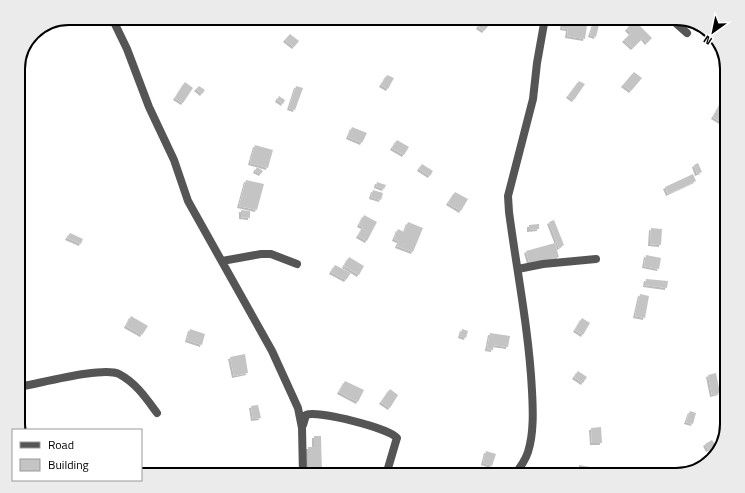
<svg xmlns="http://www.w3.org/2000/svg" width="745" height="493" viewBox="0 0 745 493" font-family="'Titillium Web',sans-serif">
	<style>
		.building { fill: #c4c4c4; filter: url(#shadow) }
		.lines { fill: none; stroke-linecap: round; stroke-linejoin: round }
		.street { stroke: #555; stroke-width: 8 }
		.rim { fill: none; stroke: #000; stroke-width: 2 }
	</style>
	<defs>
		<filter id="shadow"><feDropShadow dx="-2" dy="2" stdDeviation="0" flood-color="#0004"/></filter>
	</defs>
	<rect width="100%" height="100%" fill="#fff"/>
	<path class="building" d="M 571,18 L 588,19 L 585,39 L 567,36 L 568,29 L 562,28 L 563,20 L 570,21 Z
		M 482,20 L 489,25 L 484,31 L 478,27 Z
		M 595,20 L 600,21 L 596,37 L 590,35 Z
		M 637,23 L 652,38 L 647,43 L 643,38 L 633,48 L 624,40 L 631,33 L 627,29 L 631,24 L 634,26 Z
		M 290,34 L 299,41 L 294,47 L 285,40 Z
		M 634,72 L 642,78 L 631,91 L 623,85 Z
		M 387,75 L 394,78 L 388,89 L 381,85 Z
		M 579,81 L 585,84 L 574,100 L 568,96 Z
		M 185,82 L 193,88 L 183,103 L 175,98 Z
		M 199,86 L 205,90 L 202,94 L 196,89 Z
		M 296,86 L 303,88 L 295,110 L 289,108 Z
		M 279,96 L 285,100 L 283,104 L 277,100 Z
		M 721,103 L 727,107 L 726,125 L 713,117 Z
		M 352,127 L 367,133 L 362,143 L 348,137 Z
		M 397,140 L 409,147 L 404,155 L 392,148 Z
		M 255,145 L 273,150 L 268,168 L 250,163 Z
		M 698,163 L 702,172 L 697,174 L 694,165 Z
		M 422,164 L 433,171 L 430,176 L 419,169 Z
		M 257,167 L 263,171 L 261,174 L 255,171 Z
		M 693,174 L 696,181 L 668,194 L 665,187 Z
		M 246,180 L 264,184 L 257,210 L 239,206 Z
		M 377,182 L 386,185 L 384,189 L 376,186 Z
		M 373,190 L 383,193 L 381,200 L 371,197 Z
		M 455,192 L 468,199 L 461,211 L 448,203 Z
		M 241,210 L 250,211 L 250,218 L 241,217 Z
		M 364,215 L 377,222 L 367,241 L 358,236 L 363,227 L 359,225 Z
		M 554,220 L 564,245 L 559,248 L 549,222 Z
		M 408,222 L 423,228 L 413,252 L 397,246 L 399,241 L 394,239 L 398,229 L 404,232 Z
		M 539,224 L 539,229 L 529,230 L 529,225 Z
		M 651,228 L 662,229 L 661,245 L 650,244 Z
		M 70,233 L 83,239 L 81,244 L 67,238 Z
		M 555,243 L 559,257 L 530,265 L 526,251 Z
		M 646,255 L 661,258 L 659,269 L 644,266 Z
		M 349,257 L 364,266 L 359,275 L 344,266 Z
		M 335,265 L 351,273 L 346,280 L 331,272 Z
		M 646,279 L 668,281 L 667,288 L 645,285 Z
		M 640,294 L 649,296 L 645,318 L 635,316 Z
		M 131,316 L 148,326 L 142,335 L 126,326 Z
		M 582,318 L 590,323 L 583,335 L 575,330 Z
		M 190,329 L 205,334 L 202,345 L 187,340 Z
		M 462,329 L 468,331 L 466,338 L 460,336 Z
		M 490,333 L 510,336 L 508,347 L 494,345 L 493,350 L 487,349 Z
		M 245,354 L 248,373 L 234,376 L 230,357 Z
		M 578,371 L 587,377 L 583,383 L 574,377 Z
		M 716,373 L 720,393 L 712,395 L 708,375 Z
		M 345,381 L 364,390 L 358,402 L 339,392 Z
		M 390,389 L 398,395 L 390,408 L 381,402 Z
		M 258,405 L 261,418 L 253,419 L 251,406 Z
		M 690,411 L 696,413 L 693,424 L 686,422 Z
		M 601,427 L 602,443 L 592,443 L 591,428 Z
		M 314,436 L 321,436 L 322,474 L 308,474 L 308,447 L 314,447 Z
		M 712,440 L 716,446 L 708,450 L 705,444 Z
		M 486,451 L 496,454 L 492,466 L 483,463 Z
		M 579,465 L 590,467 L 588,475 L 578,475 Z"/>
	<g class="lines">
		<path class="street" d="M 112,18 L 127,49 L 149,107 L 174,160 L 188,201 L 272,351 L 298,408 L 302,428 L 303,475
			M 670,18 L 687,33
			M 222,261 L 261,254 L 271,254 L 297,264
			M 518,269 L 543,264 L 596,259
			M 18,387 C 38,384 103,366 119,374 C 136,383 146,398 157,413
			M 303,425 L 306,415 C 317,410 389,428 397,438 L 396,441 L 386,475
			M 514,475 C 520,468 525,461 528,452 C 534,433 533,410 532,391 C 529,331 517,272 509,212 L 508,196 L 533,99 L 537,63 L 545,18"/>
	</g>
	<path d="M0 0H745V493H0ZM69 25H676A44 44 0 0 1 720 69V424A44 44 0 0 1 676 468H69A44 44 0 0 1 25 424V69A44 44 0 0 1 69 25Z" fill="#ebebeb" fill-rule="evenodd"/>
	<path class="rim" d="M69 25H676A44 44 0 0 1 720 69V424A44 44 0 0 1 676 468H69A44 44 0 0 1 25 424V69A44 44 0 0 1 69 25Z"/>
	<rect x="12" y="429" width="130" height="52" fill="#ffffff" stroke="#999999"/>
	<rect x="20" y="442" width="20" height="6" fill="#555555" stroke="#999999"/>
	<text x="48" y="449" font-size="12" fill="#000000">Road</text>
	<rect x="20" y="459" width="20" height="12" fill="#c4c4c4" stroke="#999999"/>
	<text x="48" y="469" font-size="12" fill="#000000">Building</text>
	<g transform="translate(713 32) rotate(213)" stroke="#ffffff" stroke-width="3" paint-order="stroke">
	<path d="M0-3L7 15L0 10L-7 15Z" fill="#000000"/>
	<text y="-6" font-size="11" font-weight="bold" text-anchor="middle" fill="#000000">N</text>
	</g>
</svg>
